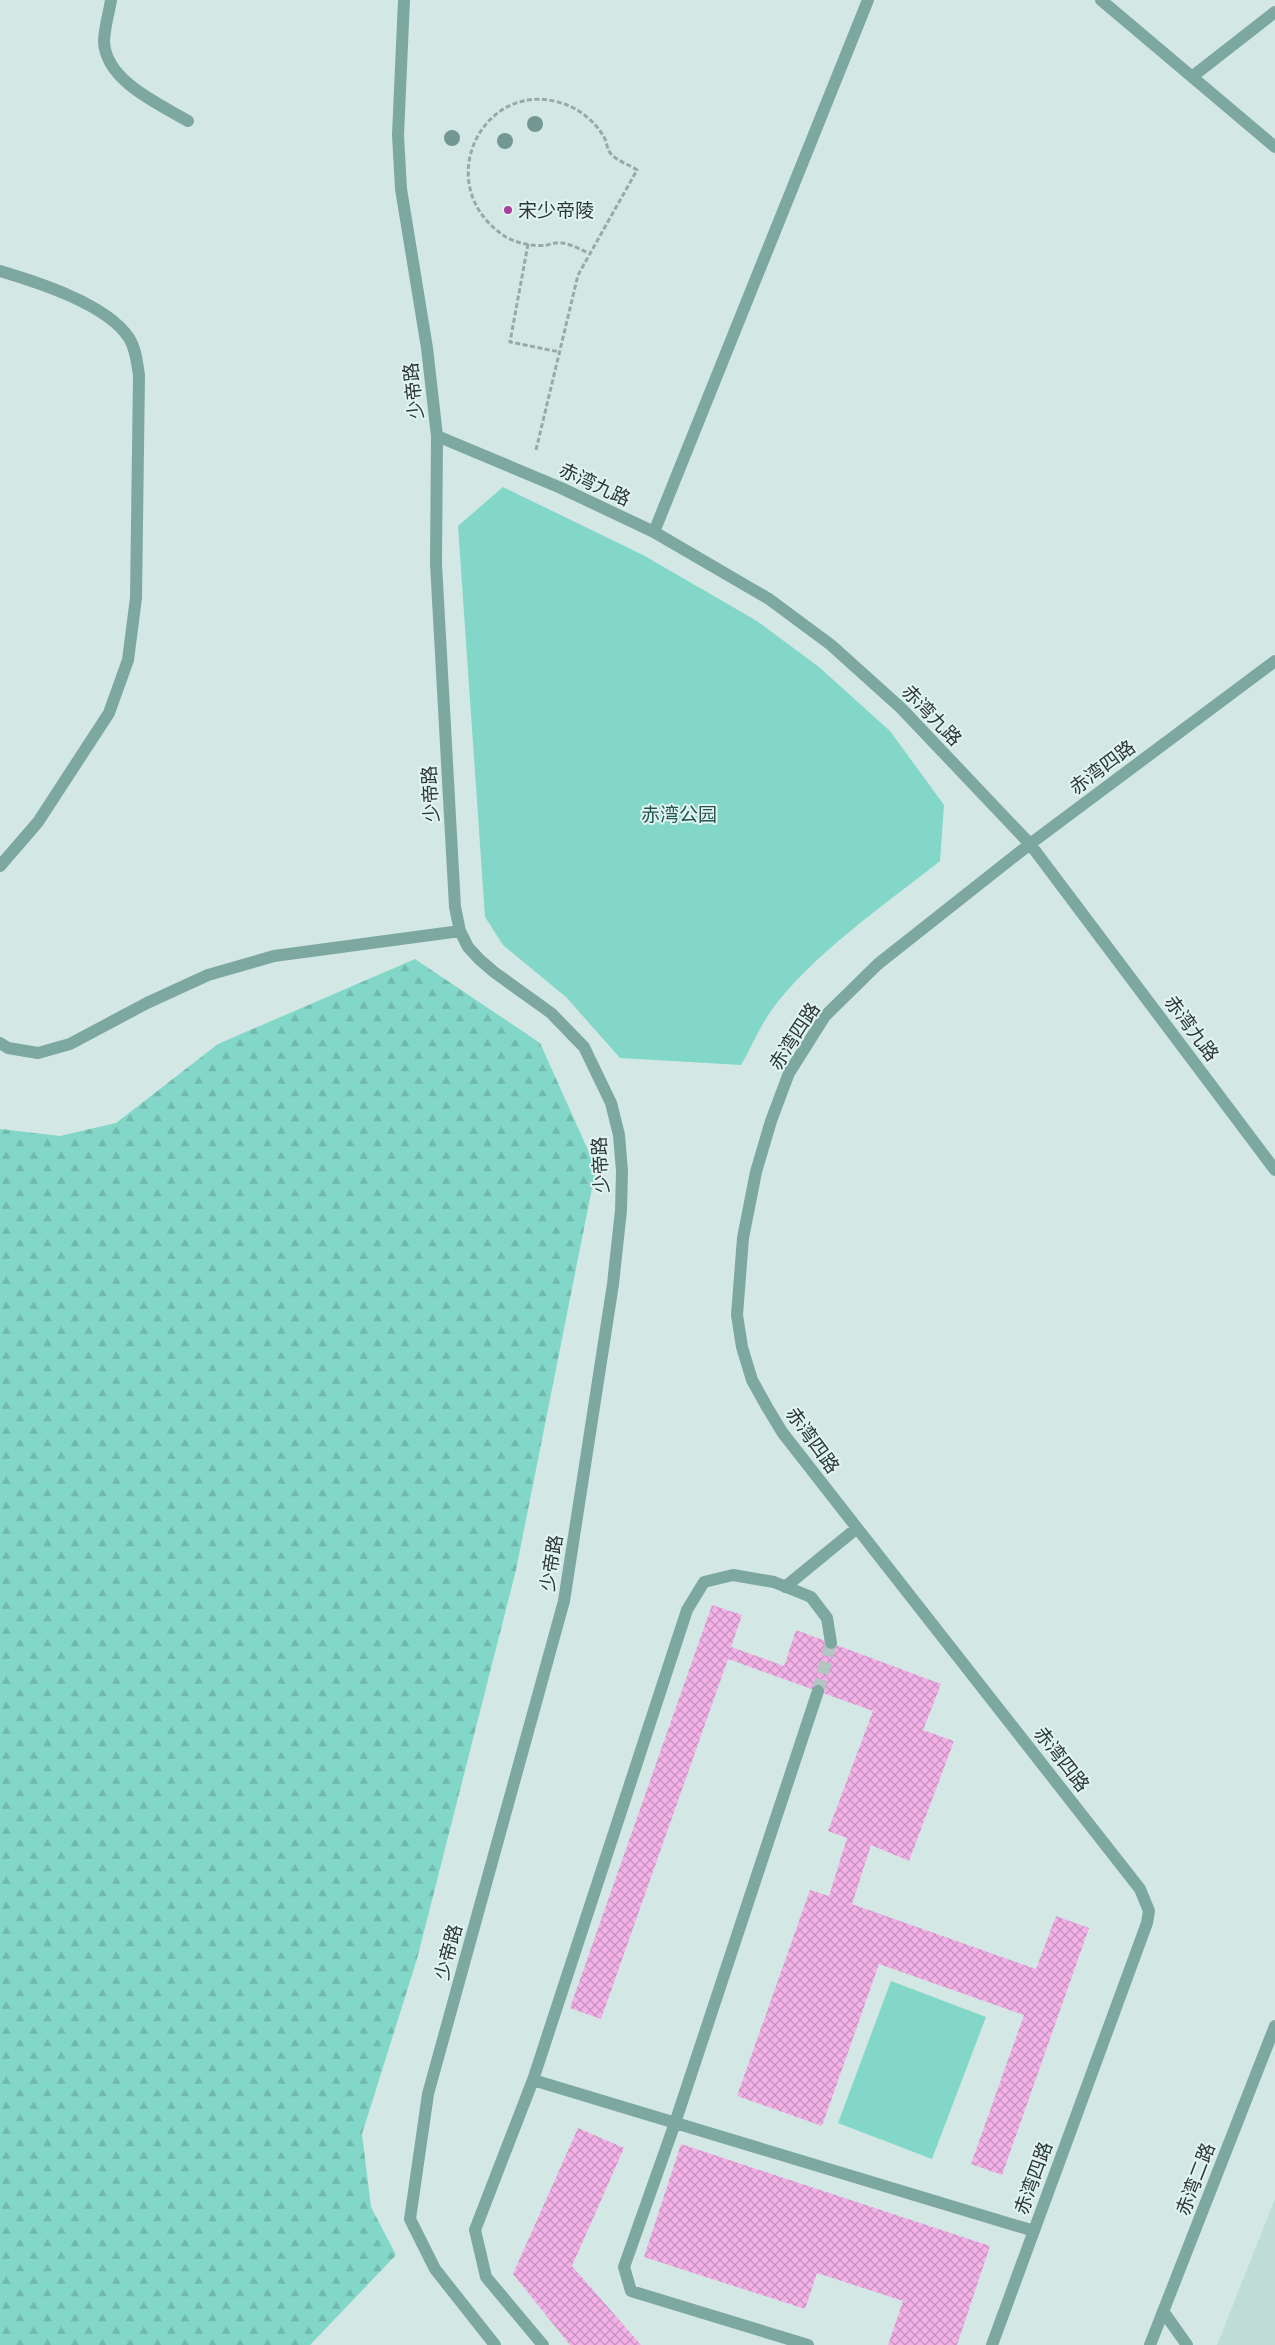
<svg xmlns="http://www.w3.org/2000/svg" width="1275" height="2345" viewBox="0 0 1275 2345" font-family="Signika,'Noto Sans SC',sans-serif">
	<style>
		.built { fill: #bfdcd6 }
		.forest { fill: url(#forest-firs) }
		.green { fill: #83d7c9 }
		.building { fill: url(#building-cross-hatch) }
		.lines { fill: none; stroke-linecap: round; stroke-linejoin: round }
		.minor-tunnel { stroke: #b2c5c1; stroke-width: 12; stroke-dasharray: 12 6; stroke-linecap: butt }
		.path { stroke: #99aaa6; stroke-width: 3; stroke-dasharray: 5 2.5; stroke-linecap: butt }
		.minor { stroke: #7da8a0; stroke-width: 12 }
		.tree { fill: #739792 }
		.poi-dot { fill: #ab3f9f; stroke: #e0f5f1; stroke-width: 2 }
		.labels { text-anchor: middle; stroke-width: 4; stroke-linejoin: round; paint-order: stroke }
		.poi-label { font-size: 19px; fill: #2f3735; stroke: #e0f5f1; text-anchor: start }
		.street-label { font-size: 19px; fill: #2f3735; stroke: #e0f5f1 }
		.park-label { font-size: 19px; fill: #25554e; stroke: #e0f5f1 }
	</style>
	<defs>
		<pattern id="forest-firs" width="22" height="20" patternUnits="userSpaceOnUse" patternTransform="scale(1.25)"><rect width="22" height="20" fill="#83d7c9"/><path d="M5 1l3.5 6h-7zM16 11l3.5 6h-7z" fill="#71b9ad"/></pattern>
		<pattern id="building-cross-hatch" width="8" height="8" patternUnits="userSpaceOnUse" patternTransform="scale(1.25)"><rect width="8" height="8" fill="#f3b1e8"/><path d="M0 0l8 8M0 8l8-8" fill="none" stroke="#c591bd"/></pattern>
	</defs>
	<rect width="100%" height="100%" fill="#d3e8e4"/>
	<path class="built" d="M 1275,2199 L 1275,2345 L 1217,2345 Z"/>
	<path class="forest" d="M 415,959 L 540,1043 L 596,1168 L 516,1570 L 417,1959 L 362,2134 L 371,2207 L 396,2255 L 310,2345 L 0,2345 L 0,1129 L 60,1136 L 116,1123 L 218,1044 Z"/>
	<path class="green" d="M 503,487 L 643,555 L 757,621 L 819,667 L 890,731 L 944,805 L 940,861 C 886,904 810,956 771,1011 C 759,1028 751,1048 741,1065 L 620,1058 L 566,997 L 503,945 L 485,917 L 458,526 Z
		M 891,1981 L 986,2017 L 932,2159 L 838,2123 Z"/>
	<path class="building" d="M 712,1605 L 742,1615 L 731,1647 L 784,1666 L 796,1630 L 941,1684 L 923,1730 L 954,1741 L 909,1861 L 871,1845 L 852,1904 L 1036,1969 L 1056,1916 L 1089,1928 L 1002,2175 L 971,2164 L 1024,2015 L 879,1964 L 822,2126 L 737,2096 L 810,1890 L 829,1896 L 847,1838 L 828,1831 L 873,1711 L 728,1659 L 601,2019 L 570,2008 Z
		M 578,2128 L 624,2148 L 572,2266 L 641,2345 L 570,2345 L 513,2274 Z
		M 681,2144 L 990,2246 L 957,2345 L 888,2345 L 903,2301 L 817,2273 L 805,2309 L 644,2257 Z"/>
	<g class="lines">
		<path class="minor-tunnel" d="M 818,1691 L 831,1643"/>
		<path class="path" d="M 528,244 L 510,342 L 560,352
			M 536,450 L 578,275 L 637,170 C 630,165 617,161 611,154 C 607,150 607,142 604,137 C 596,123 582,111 567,105 C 486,73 428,183 503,235 C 514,243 534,247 547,245 C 552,244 557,242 562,243 C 571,244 582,250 590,254"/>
		<path class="minor" d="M 111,0 C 109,13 104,29 104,42 C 106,81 159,104 188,121
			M 404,0 L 398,135 L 401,189 L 427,348 L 437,436 L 436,564 L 455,907 L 460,931 L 468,947 L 479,959 L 494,972 L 551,1013 L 584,1047 L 611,1103 L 619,1135 L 622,1171 L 621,1210 L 613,1284 L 564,1601 L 428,2094 L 410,2219 L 435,2269 L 495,2345
			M 1101,0 L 1275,147
			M 1193,76 L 1275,12
			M 0,271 C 37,282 107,304 129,338 C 136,349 137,363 139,375 L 136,598 L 128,660 L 109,713 L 38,822 L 0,866
			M 437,436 L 561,488 L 654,532 L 769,599 L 831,645 L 901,708 L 1030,844 L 1275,1170
			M 654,532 L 868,0
			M 0,1043 L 8,1048 L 38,1053 L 70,1044 L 147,1003 L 208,975 L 274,956 L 460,931
			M 785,1587 L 857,1528
			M 533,2080 L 1034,2231
			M 1163,2311 L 1187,2345
			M 543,2345 L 486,2277 L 475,2230 L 533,2080 L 687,1610 L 704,1582 L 733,1575 L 774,1582 L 811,1597 L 827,1618 L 831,1643
			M 808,2345 L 631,2291 L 624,2267 L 675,2123 L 818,1691
			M 992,2345 L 1147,1923 L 1149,1911 L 1140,1889 L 857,1528 L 782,1432 L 767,1407 L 752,1380 L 742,1347 L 737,1315 L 743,1238 L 756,1172 L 771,1121 L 789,1073 L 825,1016 L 878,964 L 1030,844 L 1275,661
			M 1150,2345 L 1275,2026"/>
	</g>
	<g class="tree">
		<circle cx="535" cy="124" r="8"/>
		<circle cx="452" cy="138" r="8"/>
		<circle cx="505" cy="141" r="8"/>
	</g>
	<circle class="poi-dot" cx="508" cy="210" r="5"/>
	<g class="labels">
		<g class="poi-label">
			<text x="518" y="217">宋少帝陵</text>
		</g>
		<g class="street-label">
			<text transform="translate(413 391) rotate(-96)" y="7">少帝路</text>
			<text transform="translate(595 484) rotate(25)" y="7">赤湾九路</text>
			<text transform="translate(932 715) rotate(46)" y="7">赤湾九路</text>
			<text transform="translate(1102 767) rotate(-37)" y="7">赤湾四路</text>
			<text transform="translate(430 794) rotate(-93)" y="7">少帝路</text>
			<text transform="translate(1192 1028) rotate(53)" y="7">赤湾九路</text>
			<text transform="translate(794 1036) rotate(-57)" y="7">赤湾四路</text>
			<text transform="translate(600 1165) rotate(-93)" y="7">少帝路</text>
			<text transform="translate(813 1440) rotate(54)" y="7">赤湾四路</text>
			<text transform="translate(551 1563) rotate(-81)" y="7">少帝路</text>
			<text transform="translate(1062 1759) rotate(52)" y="7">赤湾四路</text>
			<text transform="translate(448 1952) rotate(-75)" y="7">少帝路</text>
			<text transform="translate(1033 2178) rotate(-70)" y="7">赤湾四路</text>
			<text transform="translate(1195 2179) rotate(-69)" y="7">赤湾二路</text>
		</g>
		<g class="park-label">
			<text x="679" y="821">赤湾公园</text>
		</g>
	</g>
</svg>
